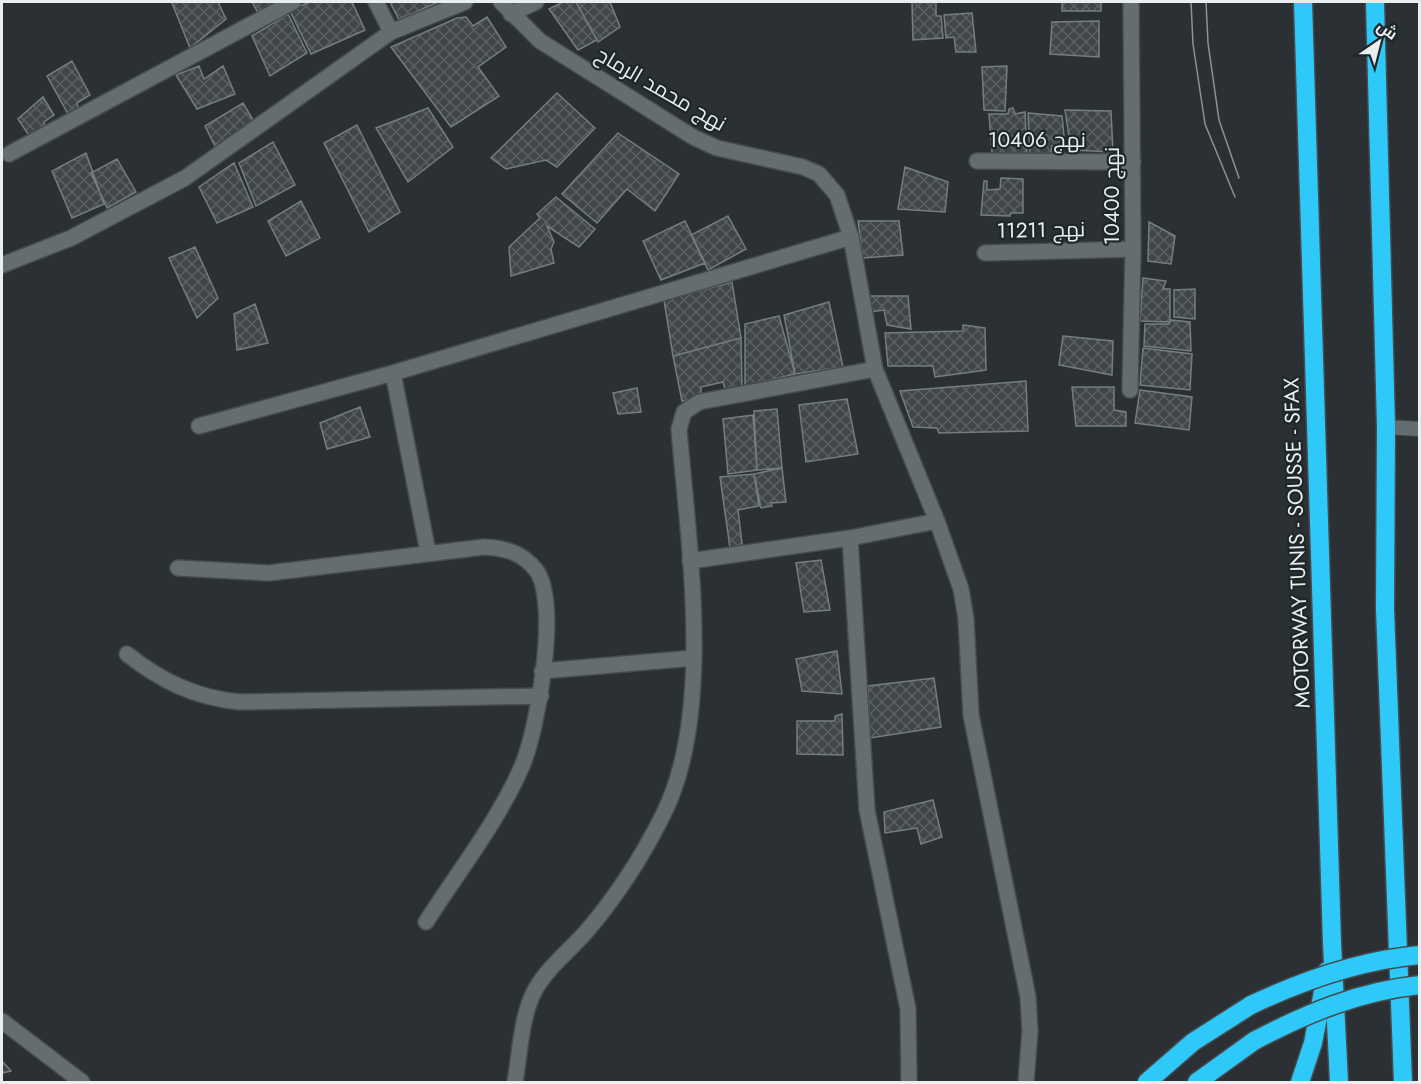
<svg xmlns="http://www.w3.org/2000/svg" width="1421" height="1084" viewBox="0 0 1421 1084" font-family="Jost,Cairo,sans-serif">
	<style>
		.building { fill: url(#building-cross-hatch); stroke: #767d80; stroke-width: 1.5 }
		.lines { fill: none; stroke-linecap: round; stroke-linejoin: round }
		.lane-casing { stroke: #464b4e; stroke-width: 16 }
		.street-casing { stroke: #464b4e; stroke-width: 18 }
		.highway-casing { stroke: #464b4e; stroke-width: 21 }
		.lane { stroke: #666d70; stroke-width: 14 }
		.street { stroke: #666d70; stroke-width: 15 }
		.highway { stroke: #2ec9f9; stroke-width: 18 }
		.tram { stroke: #8d9294; stroke-width: 1.5 }
		.highway-bridge-casing { stroke: #464b4e; stroke-width: 21; stroke-linecap: butt }
		.highway-bridge { stroke: #2ec9f9; stroke-width: 18 }
		.labels { text-anchor: middle; stroke-width: 4.5; stroke-linejoin: round; paint-order: stroke }
		.street-label { font-size: 21px; fill: #e9eeef; stroke: #202729 }
	</style>
	<defs>
		<pattern id="building-cross-hatch" width="8" height="8" patternUnits="userSpaceOnUse" patternTransform="scale(1.5)"><rect width="8" height="8" fill="#3f4548"/><path d="M0 0l8 8M0 8l8-8" fill="none" stroke="#5b6063"/></pattern>
	</defs>
	<rect width="100%" height="100%" fill="#2a3033"/>
	<path class="building" d="M 175,2 L 218,2 L 226,19 L 190,48 L 172,3 Z
		M 252,2 L 278,2 L 279,3 L 257,11 Z
		M 309,2 L 352,2 L 365,30 L 311,54 L 290,11 Z
		M 390,2 L 438,2 L 399,20 Z
		M 563,2 L 576,2 L 597,40 L 578,50 L 549,9 Z
		M 576,2 L 610,2 L 620,27 L 598,42 Z
		M 912,2 L 936,2 L 936,16 L 941,16 L 943,38 L 913,40 Z
		M 1052,2 L 1101,2 L 1101,11 L 1062,11 L 1062,2 Z
		M 972,13 L 976,52 L 956,52 L 954,37 L 946,38 L 944,15 Z
		M 288,14 L 307,53 L 270,76 L 252,36 Z
		M 466,17 L 473,26 L 487,17 L 506,47 L 478,67 L 499,96 L 451,127 L 391,47 L 457,18 Z
		M 1099,21 L 1099,57 L 1050,54 L 1052,22 Z
		M 72,61 L 90,95 L 77,103 L 78,108 L 68,114 L 47,76 Z
		M 199,66 L 204,79 L 223,66 L 235,94 L 197,109 L 176,75 Z
		M 1007,66 L 1005,111 L 984,110 L 982,67 Z
		M 557,93 L 595,128 L 557,167 L 546,160 L 506,169 L 491,158 Z
		M 43,97 L 54,115 L 44,122 L 45,127 L 30,137 L 18,119 Z
		M 243,103 L 256,125 L 218,152 L 205,126 Z
		M 428,108 L 453,147 L 408,182 L 376,128 Z
		M 1013,108 L 1015,114 L 1025,112 L 1027,154 L 992,153 L 989,114 L 1008,114 L 1009,109 Z
		M 1065,110 L 1111,111 L 1113,152 L 1071,150 Z
		M 1028,113 L 1062,116 L 1065,146 L 1052,146 L 1051,155 L 1030,154 Z
		M 357,125 L 400,212 L 369,232 L 324,143 Z
		M 618,133 L 679,174 L 655,211 L 627,189 L 597,223 L 562,194 Z
		M 273,142 L 295,185 L 256,206 L 239,163 Z
		M 86,153 L 104,204 L 72,218 L 52,171 Z
		M 117,159 L 136,192 L 107,208 L 91,173 Z
		M 234,163 L 253,207 L 217,223 L 199,187 Z
		M 905,167 L 948,182 L 945,212 L 898,209 Z
		M 1001,178 L 1023,179 L 1023,213 L 1011,213 L 1010,216 L 981,215 L 984,181 L 987,181 L 987,190 L 1000,189 Z
		M 556,197 L 595,229 L 579,247 L 547,226 L 554,242 L 551,249 L 554,263 L 511,276 L 509,247 L 540,218 L 537,214 Z
		M 301,201 L 320,238 L 286,256 L 268,221 Z
		M 728,216 L 746,249 L 708,270 L 691,235 Z
		M 685,221 L 705,263 L 661,280 L 643,241 Z
		M 858,221 L 899,221 L 903,255 L 863,258 Z
		M 1149,222 L 1175,236 L 1171,264 L 1148,261 Z
		M 195,247 L 218,298 L 197,318 L 169,258 Z
		M 1143,278 L 1166,281 L 1163,289 L 1170,289 L 1170,322 L 1140,321 Z
		M 732,282 L 741,338 L 673,356 L 664,300 Z
		M 1195,289 L 1195,319 L 1174,317 L 1174,290 Z
		M 869,296 L 908,296 L 911,329 L 887,325 L 884,310 L 871,312 Z
		M 829,302 L 843,367 L 795,374 L 784,315 Z
		M 255,304 L 268,343 L 237,350 L 234,314 Z
		M 779,316 L 795,374 L 745,386 L 745,324 Z
		M 1171,320 L 1190,322 L 1191,351 L 1144,346 L 1145,324 L 1169,324 Z
		M 963,325 L 985,328 L 986,370 L 935,377 L 933,366 L 888,366 L 885,333 L 963,331 Z
		M 1063,336 L 1113,341 L 1112,375 L 1059,365 Z
		M 741,338 L 742,388 L 726,392 L 723,382 L 701,387 L 701,397 L 682,401 L 673,356 Z
		M 1143,348 L 1192,354 L 1190,390 L 1140,385 Z
		M 1026,381 L 1028,431 L 939,433 L 937,428 L 913,427 L 900,391 Z
		M 1072,387 L 1114,387 L 1114,410 L 1126,412 L 1126,426 L 1076,426 Z
		M 637,388 L 641,412 L 618,414 L 613,393 Z
		M 1140,390 L 1192,397 L 1189,430 L 1135,423 Z
		M 847,399 L 858,454 L 806,462 L 799,405 Z
		M 360,407 L 370,437 L 327,449 L 320,423 Z
		M 777,409 L 782,468 L 757,470 L 754,411 Z
		M 753,415 L 757,470 L 728,474 L 723,419 Z
		M 782,468 L 786,502 L 771,503 L 772,506 L 761,508 L 754,474 Z
		M 754,474 L 759,506 L 738,510 L 743,552 L 731,555 L 720,477 Z
		M 821,560 L 830,610 L 804,612 L 796,563 Z
		M 837,651 L 842,694 L 802,691 L 796,659 Z
		M 934,678 L 941,727 L 870,738 L 868,686 Z
		M 842,714 L 843,755 L 797,754 L 797,721 L 835,721 L 835,716 Z
		M 933,800 L 942,837 L 921,844 L 917,828 L 885,833 L 884,812 Z
		M 2,1061 L 11,1071 L 2,1073 Z"/>
	<g class="lines">
		<g class="lane-casing">
			<path id="lane" d="M 1386,427 L 1420,429"/>
		</g>
		<g class="street-casing">
			<path id="street" d="M 376,2 L 391,32
				M 501,2 L 540,41 L 693,137 L 717,148 L 803,167 L 819,174 L 837,195 L 851,237 L 875,369 L 937,521 L 961,589 L 966,619 L 971,715 L 1028,997 L 1030,1031 L 1026,1082
				M 511,14 L 536,2
				M 9,154 L 293,2
				M 977,161 L 1133,162
				M 985,253 L 1133,249
				M 2,265 L 71,238 L 185,178 L 391,32 L 465,2
				M 393,373 L 428,552
				M 1130,390 L 1133,249 L 1131,2
				M 199,426 L 393,373 L 851,237
				M 850,538 L 867,810 L 908,1009 L 909,1082
				M 690,561 L 850,538 L 937,521
				M 178,568 L 269,573 L 484,547 C 504,548 522,552 536,570 C 560,602 538,729 522,766 C 499,820 458,872 426,922
				M 127,654 C 161,681 196,698 240,702 L 541,696
				M 542,671 L 694,658
				M 2,1021 L 82,1082
				M 515,1082 C 520,1053 521,1016 535,990 C 548,967 569,951 586,932 C 616,897 643,855 663,815 C 715,712 688,542 679,429 L 684,412 L 699,402 L 875,369"/>
		</g>
		<g class="highway-casing">
			<path id="highway" d="M 1303,2 L 1332,943 L 1339,1082
				M 1375,2 L 1386,427 L 1385,609 L 1403,1082
				M 1147,1082 L 1193,1042 L 1251,1005
				M 1197,1082 L 1254,1041
				M 1300,1082 L 1313,1043 L 1327,971"/>
		</g>
		<use href="#lane" class="lane"/>
		<use href="#street" class="street"/>
		<use href="#highway" class="highway"/>
		<path class="tram" d="M 1191,2 L 1193,44 L 1205,124 L 1235,197
			M 1206,2 L 1208,43 L 1219,120 L 1239,178"/>
		<g class="highway-bridge-casing">
			<path id="highway-bridge" d="M 1251,1005 C 1304,980 1360,960 1420,955
				M 1254,1041 C 1307,1013 1360,991 1420,985"/>
		</g>
		<use href="#highway-bridge" class="highway-bridge"/>
	</g>
	<g class="labels">
		<g class="street-label">
			<text transform="translate(661 89) rotate(30)" y="7">نهج محمد الرماح</text>
			<text x="1037" y="147">نهج 10406</text>
			<text transform="translate(1112 196) rotate(-90)" y="7">نهج 10400</text>
			<text transform="translate(1041 230) rotate(-1)" y="7">نهج 11211</text>
			<text transform="translate(1297 543) rotate(-92)" y="7">MOTORWAY TUNIS - SOUSSE - SFAX</text>
		</g>
	</g>
	<rect width="1421" height="1084" fill="none" stroke="#e9eeef" stroke-width="6"/>
	<g transform="translate(1379 42) rotate(35)" stroke="#202729" stroke-width="4.5" paint-order="stroke">
	<path d="M0-4.5L10 22L0 15L-10 22Z" fill="#e9eeef"/>
	<text y="-9" font-size="16" font-weight="bold" text-anchor="middle" fill="#e9eeef">ش</text>
	</g>
</svg>
